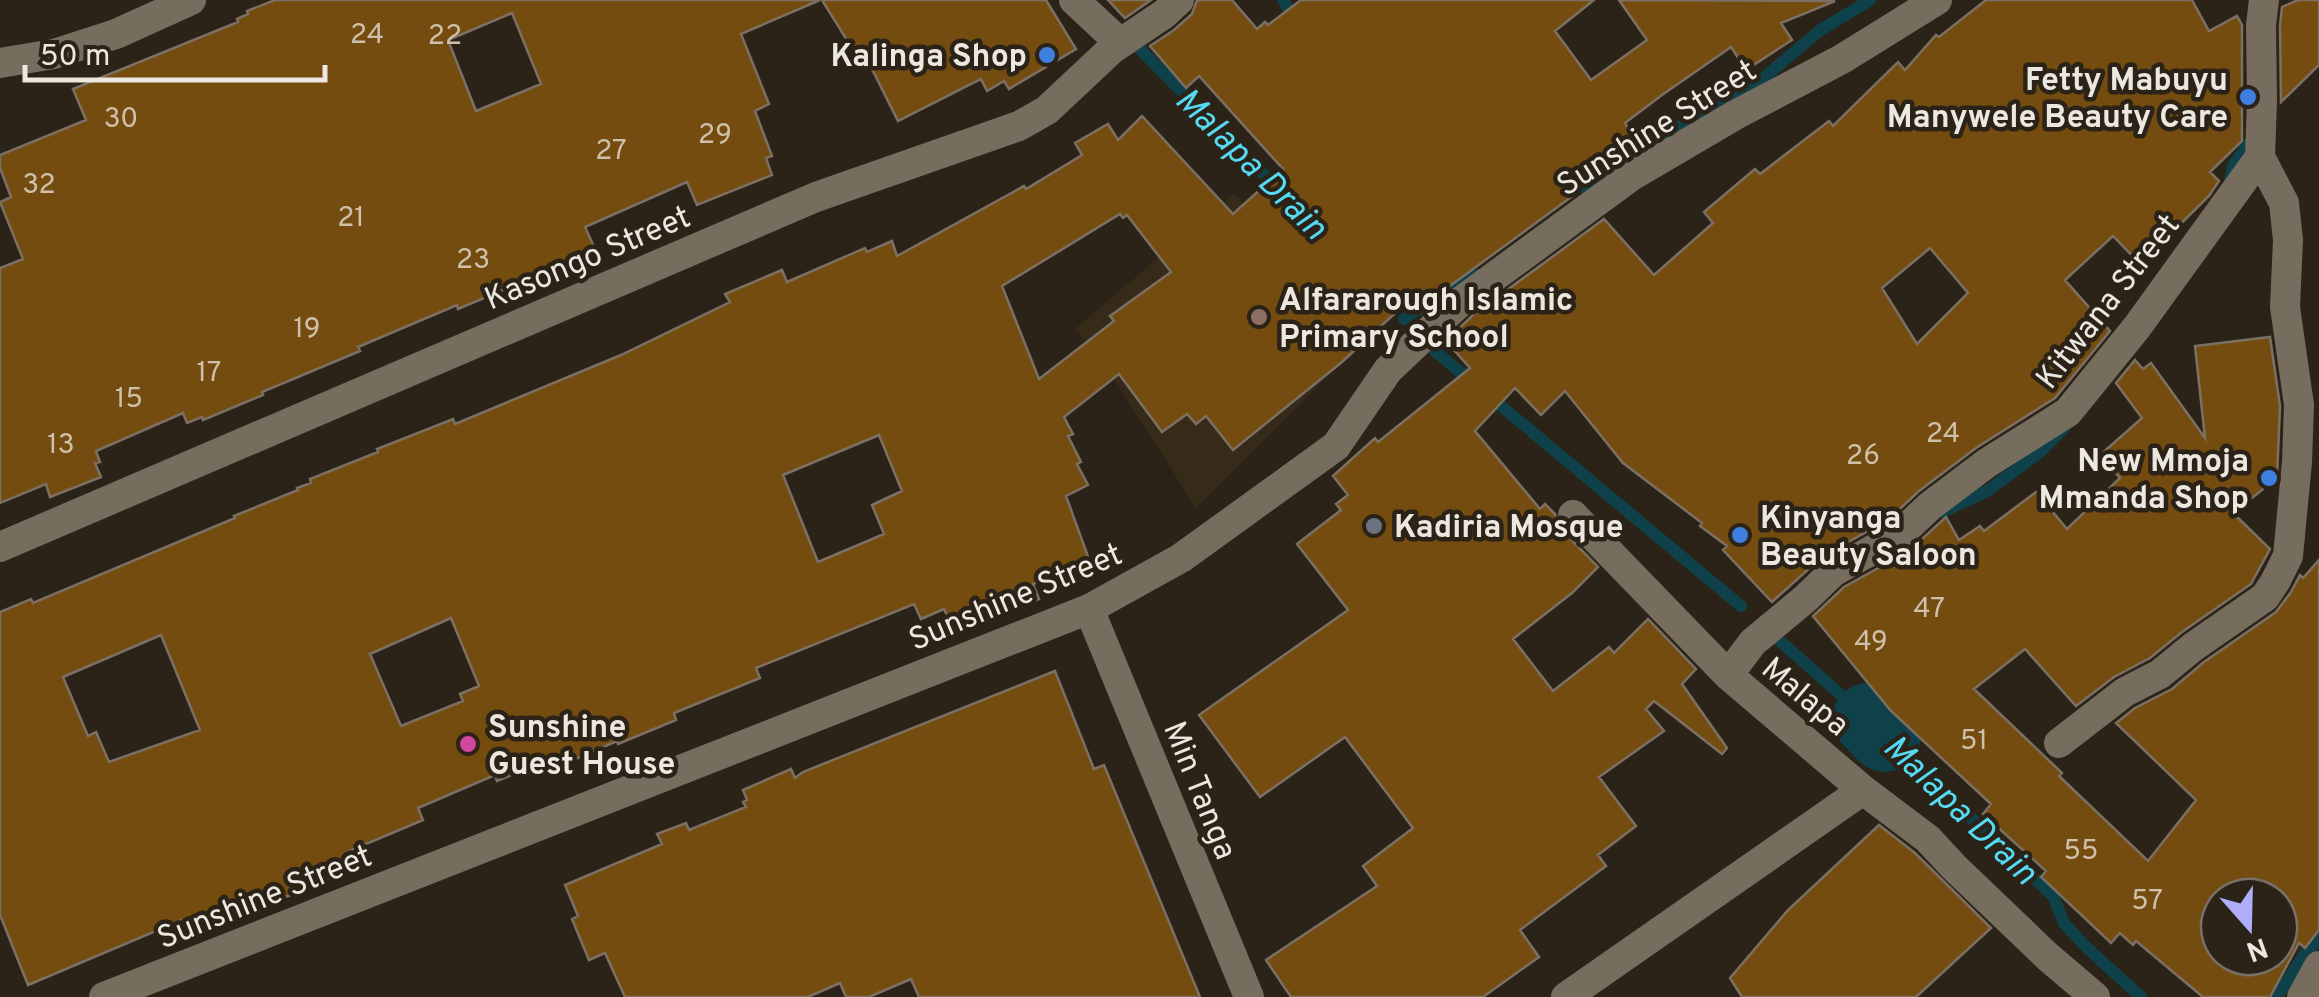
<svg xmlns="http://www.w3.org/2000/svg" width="2319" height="997" viewBox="0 0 2319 997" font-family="Overpass,sans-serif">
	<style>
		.built { fill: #362b19 }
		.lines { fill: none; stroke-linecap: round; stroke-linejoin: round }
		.stream { stroke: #0f414a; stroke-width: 12 }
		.river { stroke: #0f414a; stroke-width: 72 }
		.building { fill: #744c10; stroke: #7b7063; stroke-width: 2.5; fill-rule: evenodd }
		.street { stroke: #766d5f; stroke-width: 30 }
		.shop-dot { fill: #3f7fe0; stroke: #2b2317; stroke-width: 4 }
		.education-dot { fill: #8d6e63; stroke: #2b2317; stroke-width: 4 }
		.worship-dot { fill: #6b7280; stroke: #2b2317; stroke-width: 4 }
		.hotel-dot { fill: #d1479c; stroke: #2b2317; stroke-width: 4 }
		.labels { text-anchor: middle; stroke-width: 9; stroke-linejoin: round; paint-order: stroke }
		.number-label { font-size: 28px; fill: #cec0ab }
		.poi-label { font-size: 32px; font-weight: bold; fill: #ece7df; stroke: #2b2317; text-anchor: start }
		.street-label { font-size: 32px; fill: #ece7df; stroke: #2b2317 }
		.water-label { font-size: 35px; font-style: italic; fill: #55daf3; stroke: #2b2317 }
	</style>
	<rect width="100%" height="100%" fill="#2b2317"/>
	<path class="built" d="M 1234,193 L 1372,332 L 1196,508 L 1102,360 L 1075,329 Z"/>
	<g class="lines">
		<path class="stream" d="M 1283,0 L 1295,20
			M 1133,42 L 1282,193
			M 2230,182 L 2233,166 L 2255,135
			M 1587,191 L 1630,158 L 1727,95 L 1759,82 L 1819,31 L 1870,0
			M 1404,319 L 1453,286 L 1477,275
			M 1421,339 L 1473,383
			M 1488,395 L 1741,606
			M 1942,512 L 1987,491 L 2038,454 L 2064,428
			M 1772,630 L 1772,634 L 1868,719
			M 1885,736 L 2053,896 L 2064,923 L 2085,946 L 2141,997
			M 2277,997 L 2302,958 L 2319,938"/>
		<path class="river" d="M 1868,719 L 1885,736"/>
	</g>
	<path class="building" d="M 275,0 L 820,0 L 741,34 L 769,104 L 755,111 L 772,156 L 766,158 L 772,175 L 697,205 L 687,182 L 585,227 L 596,251 L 458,309 L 457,305 L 358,347 L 360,351 L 262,392 L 263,395 L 203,420 L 202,417 L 187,423 L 183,413 L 96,451 L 100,462 L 95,463 L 101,477 L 50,497 L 46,484 L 0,503 L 0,268 L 23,259 L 0,202 L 11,197 L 0,168 L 0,155 L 86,120 L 73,89 L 238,22 L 237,19 L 248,14 L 247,11 ZM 512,13 L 541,84 L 476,111 L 448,40 Z
		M 822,0 L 1046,0 L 1076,49 L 1009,89 L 1004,81 L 987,91 L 981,79 L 898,121 L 860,45 L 853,50 Z
		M 1108,0 L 1151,0 L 1125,18 Z
		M 1197,0 L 1232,0 L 1257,29 L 1265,22 L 1268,25 L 1301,0 L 1594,0 L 1555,31 L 1591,80 L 1647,40 L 1619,0 L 1835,1 L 1781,23 L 1792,40 L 1746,70 L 1731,47 L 1662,95 L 1625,123 L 1641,148 L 1576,189 L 1578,192 L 1450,286 L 1421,313 L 1414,304 L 1409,308 L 1405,304 L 1342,362 L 1233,450 L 1206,416 L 1196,424 L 1187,414 L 1162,432 L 1119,374 L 1064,417 L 1073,434 L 1068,436 L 1081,462 L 1077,464 L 1088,485 L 1066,496 L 1090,562 L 1033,584 L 1039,599 L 955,633 L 944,609 L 921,619 L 914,604 L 756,668 L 760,678 L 674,713 L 676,720 L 618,744 L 617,741 L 550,770 L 546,761 L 497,781 L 495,775 L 418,808 L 423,820 L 347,852 L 353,870 L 303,888 L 304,890 L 273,902 L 268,889 L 186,923 L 184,919 L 28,985 L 0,915 L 0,612 L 31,599 L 33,603 L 235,518 L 234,516 L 298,490 L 297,488 L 311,483 L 310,479 L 378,452 L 377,449 L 453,419 L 455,424 L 621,355 L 730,302 L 725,294 L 782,270 L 787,282 L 865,248 L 867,252 L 892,241 L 897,256 L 1024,186 L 1026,189 L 1082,155 L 1075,143 L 1108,124 L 1118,140 L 1142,116 L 1233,214 L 1283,169 L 1199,76 L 1186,88 L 1150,46 L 1174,30 L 1192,14 ZM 1120,214 L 1123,218 L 1127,215 L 1171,272 L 1110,316 L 1114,321 L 1039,379 L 1002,286 ZM 879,435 L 902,491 L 872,505 L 884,534 L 818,562 L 783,475 ZM 451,618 L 479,686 L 460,694 L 463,701 L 401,726 L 370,654 ZM 161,635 L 200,730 L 109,762 L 96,732 L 88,736 L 63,677 Z
		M 1986,0 L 2192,0 L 2209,31 L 2237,16 L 2242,25 L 2242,141 L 2210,172 L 2219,181 L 2209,196 L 2140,264 L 2113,236 L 2065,280 L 2110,331 L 2055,398 L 1976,448 L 1919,491 L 1888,520 L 1823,556 L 1772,602 L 1723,550 L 1727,546 L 1700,526 L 1702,523 L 1623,463 L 1565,391 L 1541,415 L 1515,388 L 1475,431 L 1540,509 L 1545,504 L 1555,514 L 1560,528 L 1598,567 L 1572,593 L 1513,639 L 1553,691 L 1609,647 L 1614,653 L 1648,619 L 1696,669 L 1682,684 L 1727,748 L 1722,754 L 1654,701 L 1646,709 L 1664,731 L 1599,777 L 1636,826 L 1598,855 L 1606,866 L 1520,930 L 1539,957 L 1483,997 L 1291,997 L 1266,960 L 1377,886 L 1363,866 L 1413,828 L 1345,737 L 1260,797 L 1199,715 L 1348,610 L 1297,544 L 1341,510 L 1336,504 L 1348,495 L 1333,476 L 1375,438 L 1378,442 L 1470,368 L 1446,341 L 1473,315 L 1604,219 L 1654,275 L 1713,223 L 1704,212 L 1755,169 L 1760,174 L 1829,121 L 1833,126 L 1898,62 L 1905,70 L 1936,35 L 1939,37 ZM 1930,248 L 1968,293 L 1917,344 L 1882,288 Z
		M 2298,0 L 2319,0 L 2319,65 L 2281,102 L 2280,26 L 2282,7 Z
		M 2270,337 L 2280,406 L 2277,478 L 2233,513 L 2270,549 L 2251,584 L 2182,632 L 2150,658 L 2114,677 L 2076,706 L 2025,649 L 1974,689 L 2062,773 L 2059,776 L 2148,861 L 2196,800 L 2116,723 L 2135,708 L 2172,689 L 2204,662 L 2276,612 L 2291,592 L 2300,575 L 2303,578 L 2319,560 L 2319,930 L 2305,948 L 2299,943 L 2270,997 L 2203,997 L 2136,941 L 2133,945 L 2120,933 L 2111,943 L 2041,877 L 2046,871 L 1983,814 L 1991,804 L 1891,711 L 1813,616 L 1844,587 L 1909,551 L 1946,517 L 1959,540 L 1980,526 L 1984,531 L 2036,492 L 2067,529 L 2120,478 L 2100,455 L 2142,418 L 2116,383 L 2135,360 L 2143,369 L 2151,363 L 2205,438 L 2195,346 ZM 2219,897 L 2279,897 L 2279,957 L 2219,957 Z
		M 1055,671 L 1094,769 L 1104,765 L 1200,997 L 919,997 L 911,979 L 869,997 L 846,997 L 840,983 L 808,997 L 625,997 L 605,953 L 589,960 L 572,919 L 578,916 L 565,885 L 662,844 L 657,834 L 686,823 L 689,830 L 746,807 L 743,802 L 747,800 L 743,790 L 791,769 L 795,778 L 803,772 Z
		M 1879,825 L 1915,853 L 1991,928 L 1916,997 L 1742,997 L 1730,978 L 1788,910 Z"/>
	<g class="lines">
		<path class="street" d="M 1074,0 L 1120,43
			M 0,63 L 54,54 L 116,34 L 191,0
			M 1573,515 L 1728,675 L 1863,790 L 1928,839 L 1954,867 L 2048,957 L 2095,997
			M 0,547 L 816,197 L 1019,126 L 1047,110 L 1112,49 L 1164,14 L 1179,0
			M 1089,609 L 1249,997
			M 1728,675 L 1753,642 L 1805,599 L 1833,572 L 1899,535 L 1930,506 L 1987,463 L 2068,412 L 2137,327 L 2260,157 L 2262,100 L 2261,25 L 2264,0
			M 2059,743 L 2125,692 L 2160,674 L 2193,647 L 2265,597 L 2275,582 L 2288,556 L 2297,462 L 2299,405 L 2285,307 L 2288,240 L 2284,203 L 2260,157
			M 104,997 L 1089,609 L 1181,558 L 1336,446 L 1388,370 L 1461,301 L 1633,175 L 1737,114 L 1842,59 L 1937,0
			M 1566,997 L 1863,790
			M 2302,997 L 2319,966"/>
	</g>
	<g class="shop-dot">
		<circle cx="1047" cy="55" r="10"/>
		<circle cx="2248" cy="97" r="10"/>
		<circle cx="2269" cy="478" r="10"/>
		<circle cx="1740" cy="535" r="10"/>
	</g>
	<circle class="education-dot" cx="1259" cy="317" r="10"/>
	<circle class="worship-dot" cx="1374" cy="526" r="10"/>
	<circle class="hotel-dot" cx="468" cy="744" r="10"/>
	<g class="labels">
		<g class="number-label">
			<text x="367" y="43">24</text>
			<text x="445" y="44">22</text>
			<text x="121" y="127">30</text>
			<text x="715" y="143">29</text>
			<text x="611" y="159">27</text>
			<text x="39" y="193">32</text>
			<text x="351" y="226">21</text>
			<text x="473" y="268">23</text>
			<text x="307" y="337">19</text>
			<text x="209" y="381">17</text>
			<text x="129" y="407">15</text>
			<text x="1943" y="442">24</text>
			<text x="61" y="453">13</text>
			<text x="1863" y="464">26</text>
			<text x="1929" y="617">47</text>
			<text x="1871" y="650">49</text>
			<text x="1974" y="749">51</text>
			<text x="2081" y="859">55</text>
			<text x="2147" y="909">57</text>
		</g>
		<g class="poi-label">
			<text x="1027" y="66" text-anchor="end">Kalinga Shop</text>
			<text x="2228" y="90" text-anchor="end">Fetty Mabuyu<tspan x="2228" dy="37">Manywele Beauty Care</tspan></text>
			<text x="1279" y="310">Alfararough Islamic<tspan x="1279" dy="37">Primary School</tspan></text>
			<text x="2249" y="471" text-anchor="end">New Mmoja<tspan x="2249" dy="37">Mmanda Shop</tspan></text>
			<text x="1760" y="528">Kinyanga<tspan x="1760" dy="37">Beauty Saloon</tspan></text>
			<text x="1394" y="537">Kadiria Mosque</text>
			<text x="488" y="737">Sunshine<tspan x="488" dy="37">Guest House</tspan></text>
		</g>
		<g class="street-label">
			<text transform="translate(1656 127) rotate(-32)" y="11">Sunshine Street</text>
			<text transform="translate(587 257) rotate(-23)" y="11">Kasongo Street</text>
			<text transform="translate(2107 301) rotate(-52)" y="11">Kitwana Street</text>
			<text transform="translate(1015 596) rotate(-23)" y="11">Sunshine Street</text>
			<text transform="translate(1806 696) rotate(40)" y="11">Malapa</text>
			<text transform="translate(1201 790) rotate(68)" y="11">Min Tanga</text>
			<text transform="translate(264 896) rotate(-22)" y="11">Sunshine Street</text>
		</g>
		<g class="water-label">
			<text transform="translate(1252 163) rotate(45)" y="12">Malapa Drain</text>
			<text transform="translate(1961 809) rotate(44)" y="12">Malapa Drain</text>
		</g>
	</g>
	<g transform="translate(2249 927) rotate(160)"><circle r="48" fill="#2b2317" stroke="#787167" stroke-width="2.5"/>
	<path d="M0-8L18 38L0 25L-18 38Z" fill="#aeaefb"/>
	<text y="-15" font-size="28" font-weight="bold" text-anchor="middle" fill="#ece7df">N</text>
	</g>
	<path d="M25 65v15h300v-15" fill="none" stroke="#ece7df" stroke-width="5"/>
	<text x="40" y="65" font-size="30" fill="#ece7df" stroke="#2b2317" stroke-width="8" paint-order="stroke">50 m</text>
</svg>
